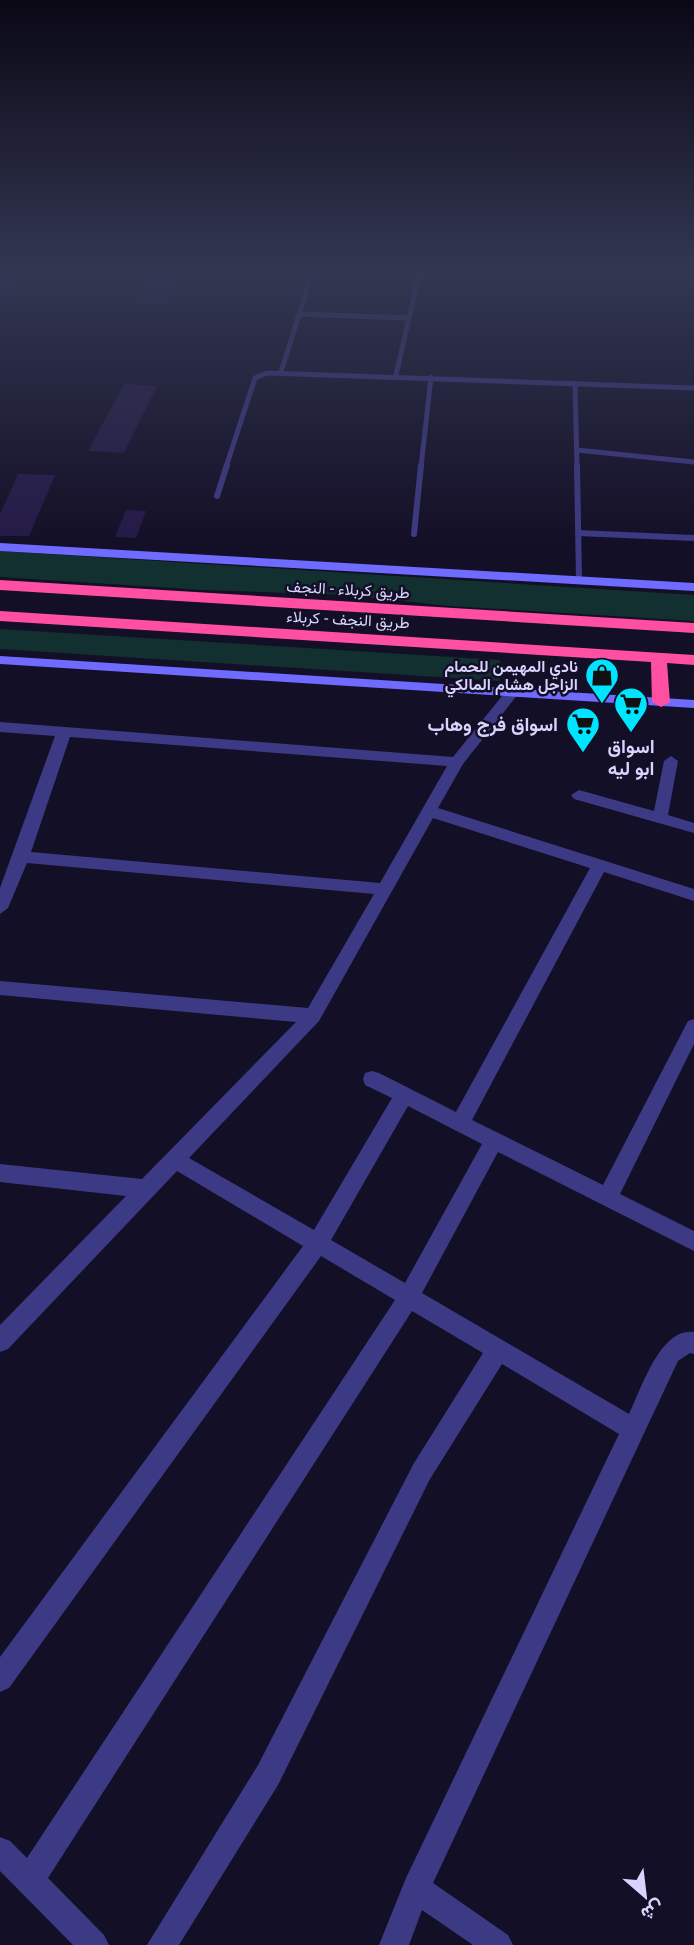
<svg xmlns="http://www.w3.org/2000/svg" width="694" height="1945" viewBox="0 0 694 1945" font-family="Roboto,Vazirmatn,sans-serif">
	<style>
		.green { fill: #12302f }
		.building { fill: #241b47 }
		.lines { fill: none; stroke-linecap: round; stroke-linejoin: round }
		.lane-far1 { stroke: #3d3a85; stroke-width: 5 }
		.lane { stroke: #3d3a85; stroke-width: 6 }
		.street { fill: #3d3a85; fill-rule: evenodd }
		.secondary { fill: #6f6bff; fill-rule: evenodd }
		.highway { fill: #ff4fa3; fill-rule: evenodd }
		.labels { text-anchor: middle; stroke-width: 5; stroke-linejoin: round; paint-order: stroke }
		.far-street-label { font-size: 16px; fill: #d9d4ff; stroke: #130f26 }
		.far-poi-label { font-size: 16px; font-weight: bold; fill: #d9d4ff; stroke: #130f26; text-anchor: end }
		.poi-label { font-size: 19px; font-weight: bold; fill: #d9d4ff; stroke: #130f26; text-anchor: end }
	</style>
	<rect width="100%" height="100%" fill="#130f26"/>
	<path class="green" d="M 0,551 L 694,595 L 694,621 L 449,606 L 347,595 L 203,590 L 0,577 Z
		M 0,629 L 500,660 L 500,681 L 0,649 Z"/>
	<path class="building" d="M 0,270 L 23,270 L 0,301 Z
		M 154,270 L 184,270 L 166,305 L 136,303 Z
		M 124,384 L 157,386 L 124,453 L 88,451 Z
		M 18,474 L 55,475 L 29,536 L 0,536 L 0,514 Z
		M 126,510 L 146,511 L 136,538 L 115,537 Z"/>
	<g class="lines">
		<path class="lane-far1" d="M 299,314 L 409,318
			M 281,372 L 313,270
			M 396,375 L 420,270
			M 575,383 L 577,467
			M 577,450 L 694,462
			M 226,467 L 255,378 L 267,373 L 694,388
			M 421,467 L 431,377"/>
		<path class="lane" d="M 577,465 L 579,580
			M 217,496 L 227,465
			M 578,533 L 694,538
			M 414,534 L 421,465"/>
		<path class="street" d="M 511,690 L 518,694 L 463,764 L 438,808 L 694,889 L 694,901 L 604,872 L 472,1120 L 603,1185 L 688,1021 L 694,1019 L 694,1044 L 620,1194 L 694,1231 L 694,1251 L 498,1152 L 422,1293 L 629,1414 C 641,1390 660,1327 694,1332 L 694,1354 L 690,1353 L 678,1361 L 433,1883 L 508,1935 L 513,1945 L 473,1945 L 422,1910 L 409,1945 L 379,1945 L 406,1878 L 619,1434 L 502,1364 L 430,1479 L 278,1785 L 179,1945 L 147,1945 L 258,1765 L 414,1463 L 483,1353 L 412,1311 L 48,1878 L 104,1935 L 109,1945 L 73,1945 L 0,1871 L 0,1837 L 10,1841 L 27,1858 L 395,1300 L 321,1256 L 9,1688 L 0,1692 L 0,1657 L 303,1246 L 177,1171 L 8,1349 L 0,1352 L 0,1325 L 126,1196 L 0,1182 L 0,1164 L 142,1179 L 296,1022 L 0,995 L 0,981 L 308,1008 L 374,894 L 27,863 L 8,908 L 0,914 L 0,888 L 55,736 L 0,732 L 0,722 L 453,757 L 506,691 ZM 70,737 L 447,766 L 380,883 L 31,852 ZM 433,818 L 590,868 L 456,1112 L 379,1073 L 372,1071 L 365,1073 L 363,1079 L 365,1085 L 392,1098 L 314,1230 L 189,1158 L 319,1021 ZM 408,1106 L 482,1144 L 405,1283 L 331,1240 Z
			M 671,756 L 678,761 L 668,815 L 694,823 L 694,833 L 574,799 L 571,795 L 579,790 L 654,811 L 664,761 Z"/>
		<path class="secondary" d="M 0,543 L 694,583 L 694,591 L 0,551 Z
			M 0,656 L 694,700 L 694,708 L 0,664 Z"/>
		<path class="highway" d="M 0,580 L 694,623 L 694,633 L 0,590 Z
			M 0,611 L 694,655 L 694,665 L 667,663 L 670,702 L 661,707 L 652,702 L 651,662 L 0,621 Z"/>
	</g>
	<linearGradient id="sky" x2="0" y2="1"><stop stop-color="#0a0815"/><stop offset="0.5" stop-color="#333752"/><stop offset="1" stop-color="#333752" stop-opacity="0"/></linearGradient>
	<rect width="694" height="543" fill="url(#sky)"/>
	<defs>
		<g id="shop-pin" transform="scale(1.75)"><path d="M0 17L-7.5 6A9.5 9.5 0 1 1 7.5 6Z" fill="#00e5ff" stroke="#130f26"/><path d="M-5-2.5h2.3a2.7 3.5 0 0 1 5.4 0H5L5.5 6h-11ZM-1.5-2.5h3a1.5 2.3 0 0 0-3 0Z" fill="#111"/></g>
		<g id="supermarket-pin" transform="scale(1.75)"><path d="M0 17L-7.5 6A9.5 9.5 0 1 1 7.5 6Z" fill="#00e5ff" stroke="#130f26"/><path d="M-6-5.5h2.5l.6 2H6L4.5 2H-2.5L-4.4-4H-6ZM-1.5 3.2a1.3 1.3 0 1 0 .1 0ZM3 3.2a1.3 1.3 0 1 0 .1 0Z" fill="#111"/></g>
	</defs>
	<g fill-rule="evenodd">
		<use href="#shop-pin" x="602" y="675"/>
		<use href="#supermarket-pin" x="631" y="704"/>
		<use href="#supermarket-pin" x="583" y="724"/>
	</g>
	<g class="labels">
		<g class="far-street-label">
			<text transform="translate(348 589) rotate(3)" y="6">طريق كربلاء - النجف</text>
			<text transform="translate(348 619) rotate(3)" y="6">طريق النجف - كربلاء</text>
		</g>
		<g class="far-poi-label">
			<text x="578" y="672">نادي المهيمن للحمام<tspan x="578" dy="18">الزاجل هشام المالكي</tspan></text>
		</g>
		<g class="poi-label">
			<text x="558" y="731">اسواق فرج وهاب</text>
			<text x="631" y="753" text-anchor="middle">اسواق<tspan x="631" dy="22">ابو ليه</tspan></text>
		</g>
	</g>
	<g transform="translate(645 1896) rotate(152)" stroke="#130f26" stroke-width="5" paint-order="stroke">
	<path d="M0-5L12 26L0 18L-12 26Z" fill="#d9d4ff"/>
	<text y="-10" font-size="19" font-weight="bold" text-anchor="middle" fill="#d9d4ff">ش</text>
	</g>
</svg>
